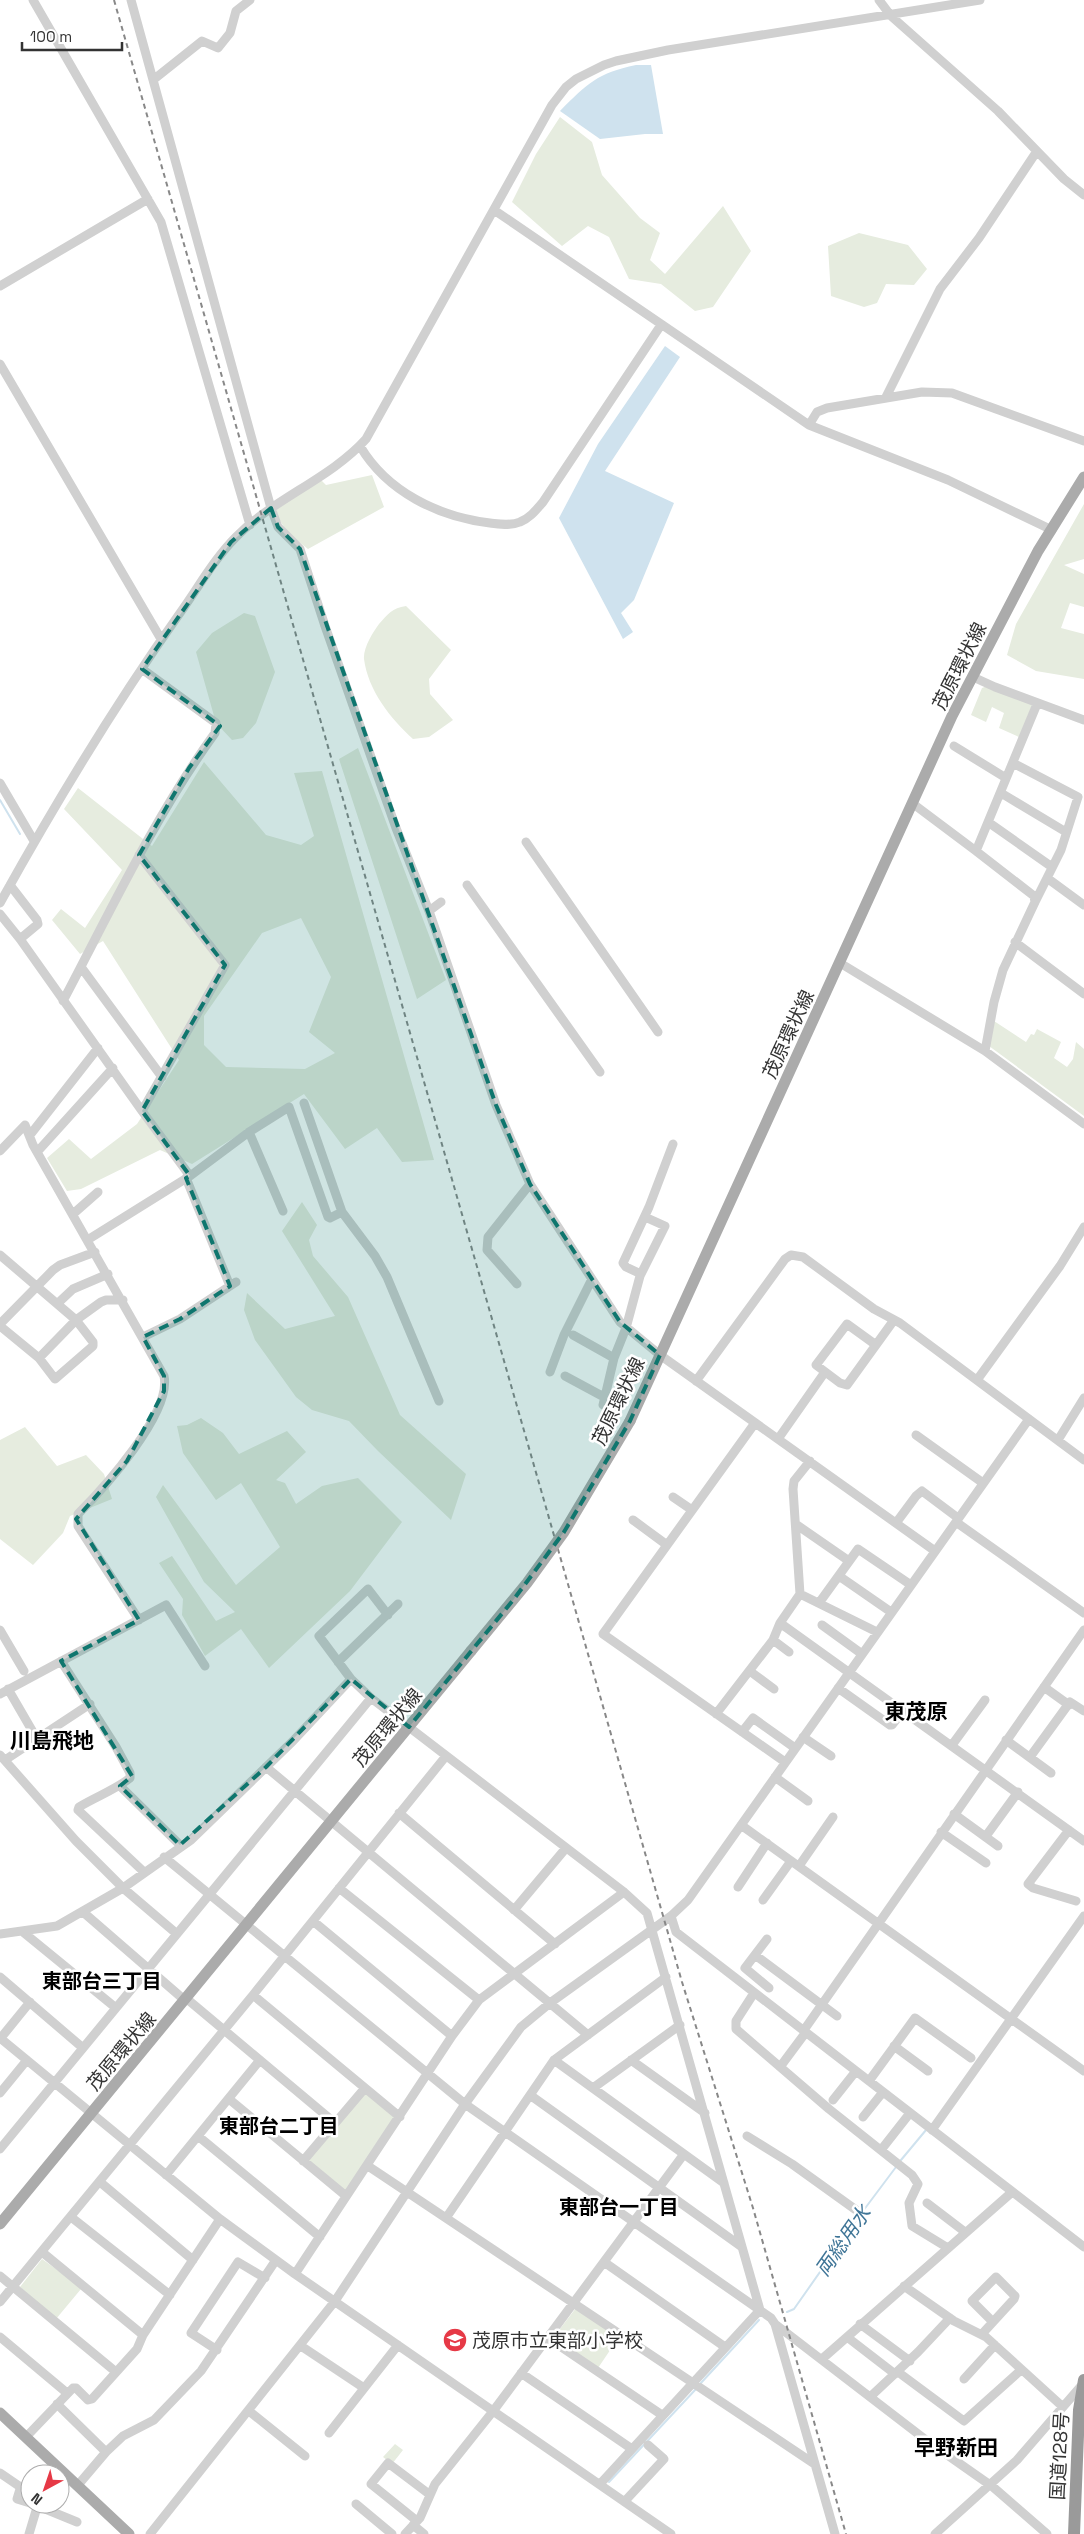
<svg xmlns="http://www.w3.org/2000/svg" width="1084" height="2534" viewBox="0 0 1084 2534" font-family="'Space Grotesk','Noto Sans JP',sans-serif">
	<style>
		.green { fill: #e6ecdf; fill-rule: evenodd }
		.water { fill: #cfe2ee }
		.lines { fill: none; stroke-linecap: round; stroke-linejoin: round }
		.stream { stroke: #cfe2ee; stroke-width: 2 }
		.minor { stroke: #d0d0d0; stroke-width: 9 }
		.major { stroke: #ababab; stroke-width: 11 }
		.highway { stroke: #9a9a9a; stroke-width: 12 }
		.rail { stroke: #888; stroke-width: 2; stroke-dasharray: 5 4; stroke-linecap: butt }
		.major-bridge { stroke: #ababab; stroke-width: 11 }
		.marked { fill: #0f766e; fill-opacity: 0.2; stroke: #0f766e; stroke-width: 4; stroke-dasharray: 10 6; stroke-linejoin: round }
		.labels { text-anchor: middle; stroke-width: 5; stroke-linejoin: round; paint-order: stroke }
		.street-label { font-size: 19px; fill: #333; stroke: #fff }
		.poi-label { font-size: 19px; fill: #333; stroke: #fff; text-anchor: start }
		.neighbourhood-label { font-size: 20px; font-weight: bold; fill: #000; stroke: #fff }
		.water-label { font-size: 20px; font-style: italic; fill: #3f7597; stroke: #fff }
		.quarter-label { font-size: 21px; font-weight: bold; fill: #000; stroke: #fff }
	</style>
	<rect width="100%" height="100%" fill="#fff"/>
	<path class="green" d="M 560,117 L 592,142 L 602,175 L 640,218 L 660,233 L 650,260 L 665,274 L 723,206 L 751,251 L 713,307 L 695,311 L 661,284 L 629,279 L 609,237 L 588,226 L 562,246 L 512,202 L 536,154 Z
		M 859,233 L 908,245 L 927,269 L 914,285 L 886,284 L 877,303 L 864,307 L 831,296 L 828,246 Z
		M 372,475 L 384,507 L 308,549 L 289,534 L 276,515 L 277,509 L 320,479 L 326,485 Z
		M 1084,504 L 1084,559 L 1064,565 L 1084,574 L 1084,607 L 1070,603 L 1061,628 L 1084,634 L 1084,679 L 1036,671 L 1007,655 L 1016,624 Z
		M 406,606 L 451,650 L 429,679 L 430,694 L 453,720 L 429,737 L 413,739 C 390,718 368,690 364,659 C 363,648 373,632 379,624 C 388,614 392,608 406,606 Z
		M 244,613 L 255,616 L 275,672 L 256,723 L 243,738 L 232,740 L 216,723 L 196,652 L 212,633 Z
		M 987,686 L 1033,703 L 1019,737 L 999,728 L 1004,713 L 992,707 L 986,722 L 971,715 L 982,688 Z
		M 358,748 L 446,980 L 417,999 L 339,759 Z
		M 204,762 L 266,835 L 301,845 L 314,836 L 294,773 L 322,771 L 434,1160 L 402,1162 L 377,1128 L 345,1149 L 304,1094 L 192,1164 L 160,1150 L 81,1189 L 67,1191 L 47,1158 L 69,1139 L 91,1159 L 137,1124 L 179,1060 L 103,941 L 80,954 L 52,920 L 61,909 L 85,928 L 122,870 L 64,809 L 78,788 L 152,846 ZM 301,918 L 331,977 L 309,1032 L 335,1053 L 305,1069 L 226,1067 L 204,1045 L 204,1016 L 262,933 Z
		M 994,1021 L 1026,1042 L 1031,1034 L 1034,1035 L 1037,1029 L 1061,1042 L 1054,1058 L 1067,1067 L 1073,1059 L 1076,1042 L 1084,1049 L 1084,1116 L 989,1046 Z
		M 302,1202 L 317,1225 L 309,1240 L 313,1256 L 348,1297 L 400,1415 L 466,1474 L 451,1520 L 378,1451 L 349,1421 L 312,1410 L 296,1397 L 255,1340 L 244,1310 L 247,1293 L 285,1329 L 335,1316 L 282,1231 Z
		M 201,1418 L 223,1433 L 239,1454 L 287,1431 L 306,1452 L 276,1480 L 285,1483 L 296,1504 L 322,1486 L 358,1478 L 402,1522 L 350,1591 L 269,1668 L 241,1629 L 205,1656 L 182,1615 L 183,1599 L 159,1563 L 172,1556 L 216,1621 L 235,1612 L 204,1582 L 156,1497 L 163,1485 L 236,1585 L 280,1547 L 241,1483 L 216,1500 L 183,1453 L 177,1426 L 187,1425 Z
		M 25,1427 L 57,1466 L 86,1455 L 104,1474 L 112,1499 L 70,1516 L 63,1533 L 33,1565 L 0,1539 L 0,1440 Z
		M 366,2091 L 396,2118 L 346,2193 L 306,2161 Z
		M 42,2259 L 81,2287 L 81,2289 L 56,2319 L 20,2287 Z
		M 576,2308 L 619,2337 L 598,2368 L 553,2338 Z
		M 395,2444 L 403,2450 L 392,2464 L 383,2457 Z"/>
	<path class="water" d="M 636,65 L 651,65 L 663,134 L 645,134 L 600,139 L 560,111 C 587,84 597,73 636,65 Z
		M 665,346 L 680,357 L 605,471 L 674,503 L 634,600 L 621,613 L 633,632 L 623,639 L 559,518 L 598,444 Z"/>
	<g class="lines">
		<path class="stream" d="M 0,800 L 20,834
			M 901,2160 L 926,2130
			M 863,2211 L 896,2167
			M 787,2312 L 794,2309 L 860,2215
			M 700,2384 L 759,2320
			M 609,2482 L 696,2389"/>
		<path class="minor" d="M 33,0 L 161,222 L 250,525
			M 131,0 L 271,508 L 278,527 L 300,549 L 325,626 L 396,828 L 429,911 L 496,1105 L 530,1184 L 620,1322 L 660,1355 L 935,1551
			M 879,0 L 891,16 L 998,111 L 1064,179 L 1084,195
			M 153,80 L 202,41 L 218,48 L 230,33 L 236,11 L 250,0
			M 494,210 L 809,425 L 948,480 L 1052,530
			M 0,286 L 148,199
			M 0,364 L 161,639
			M 886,397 L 940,289 L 979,238 L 1037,151
			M 809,425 L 817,412 L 827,408 L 922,392 L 952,393 L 1084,441
			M 360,446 C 387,492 439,517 490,523 C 500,524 511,526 520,522 C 530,518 536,510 543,502 L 661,325
			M 973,677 L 995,687 L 1084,720
			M 954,746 L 1006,778
			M 1013,763 L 1078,797 L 1061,850 L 1035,902
			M 0,783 L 34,841
			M 1001,793 L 1066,832
			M 912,803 L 976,851
			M 988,822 L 1052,867
			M 526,842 L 658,1032
			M 139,855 L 225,965 L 142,1111
			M 1047,878 L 1084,905
			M 10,885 L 37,920 L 38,924 L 20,939
			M 467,885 L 600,1072
			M 0,903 C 55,804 114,706 180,613 C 198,588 214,559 236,537 C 274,498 330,479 366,439 L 552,105 L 566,87 L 576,79 L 604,65 L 616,61 L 668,50 L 980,0
			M 429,911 L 441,902
			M 0,914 L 20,939 L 142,1111 L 190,1176
			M 1015,942 L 1084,994
			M 840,963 L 985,1051 L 1084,1124
			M 81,967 L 162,1077
			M 63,1001 C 111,910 155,816 215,733 L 216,723 L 142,669
			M 985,1051 L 994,1002 L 1003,970 L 1035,902 L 1034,896 L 976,851 L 1037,704
			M 304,1103 L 342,1212
			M 249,1132 L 283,1211
			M 30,1135 L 98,1048
			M 0,1151 L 25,1125 L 33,1145 L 164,1376 C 172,1413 103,1489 78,1514 L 78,1526 L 139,1620
			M 38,1151 L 113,1068
			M 186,1178 L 230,1286
			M 73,1214 L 98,1192
			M 89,1239 L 190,1176 L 249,1132 L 289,1107 L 328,1217 L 330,1218 L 342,1212 L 375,1256 L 387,1277 L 439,1401
			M 0,1255 L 76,1320 L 93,1342 L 93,1346 L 55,1379 L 39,1358
			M 641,1274 L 626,1267 L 623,1263 L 649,1207 L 673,1144
			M 517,1284 L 487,1250 L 488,1237 L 530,1184
			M 57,1304 L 73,1289 L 108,1274
			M 0,1324 L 53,1270 L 60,1265 L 95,1252
			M 0,1326 L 39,1358 L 76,1320 L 101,1302 L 106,1300 L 123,1300
			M 573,1335 L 614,1358
			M 143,1337 L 180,1319 L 236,1282
			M 876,1345 L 847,1324 L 816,1365 L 840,1383 L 847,1385 L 894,1320
			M 550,1372 L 564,1335 L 592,1279
			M 565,1376 L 604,1397
			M 977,1380 L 1060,1266 L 1084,1227
			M 696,1381 L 785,1259 L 791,1255 L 803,1257 L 874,1309 L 900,1323 L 1084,1460
			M 603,1405 L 614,1358 L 626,1328 L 640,1276 L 665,1226 L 645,1217
			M 755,1423 L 603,1634 L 785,1762
			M 916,1435 L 983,1483
			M 778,1439 L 825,1372
			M 1058,1440 L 1084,1398
			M 673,1497 L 692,1510
			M 633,1520 L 667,1545
			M 956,1522 L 1084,1613
			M 896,1523 L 916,1496 L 922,1491 L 958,1518
			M 797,1525 L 849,1561
			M 839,1576 L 891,1612
			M 800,1594 L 877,1632
			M 819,1603 L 858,1549 L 911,1585
			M 388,1615 L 368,1589 L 319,1636 L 351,1679 L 371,1698 L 624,1892 L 647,1913 L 760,2310
			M 780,1623 L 1084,1841
			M 822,1625 L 862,1654
			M 0,1630 L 24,1671
			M 773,1640 L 789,1652
			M 61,1661 L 116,1747 L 130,1773 L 130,1778 C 115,1790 95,1797 79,1807 L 78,1810 L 144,1872
			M 338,1662 L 398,1604
			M 751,1672 L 774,1689
			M 1044,1687 L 1069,1705
			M 838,1688 L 890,1725 L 892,1725 L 902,1712
			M 8,1689 L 37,1739
			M 0,1694 L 166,1605 L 205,1666
			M 716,1714 L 773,1640 L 780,1623 L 800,1594 L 793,1489 L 794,1481 L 810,1461
			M 742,1732 L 753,1718 L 795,1748
			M 803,1737 L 831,1756
			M 1006,1740 L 1051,1773
			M 952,1745 L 985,1700
			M 0,1755 L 76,1841 L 123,1888 L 177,1934
			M 1030,1757 L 1070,1702 L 1084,1711
			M 5,1760 L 90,1704
			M 266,1767 L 588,2035
			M 775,1777 L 808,1801
			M 120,1786 L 180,1845
			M 399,1813 L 555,1944
			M 954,1814 L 998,1846
			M 741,1825 L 1084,2071
			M 1069,1830 L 1028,1884 L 1033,1888 L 1076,1901
			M 941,1832 L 986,1863
			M 986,1836 L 1018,1792
			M 164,1857 L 465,2104 L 771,2318 L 775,2324 L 835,2534
			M 799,1866 L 833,1817
			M 738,1887 L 767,1843
			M 339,1888 L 479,2000
			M 763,1900 L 791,1861
			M 514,1910 L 566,1848
			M 83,1912 L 181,1997 L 187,1999 L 335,2123
			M 671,1916 L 676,1932 L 1084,2247
			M 313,1921 L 452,2036
			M 23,1932 L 116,2008
			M 0,1934 L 57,1926 L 123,1888 L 191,1840 L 293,1741 L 351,1679
			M 767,1939 L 745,1968 L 769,1988
			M 755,1955 L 837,2016
			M 0,1977 L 83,2048
			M 754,1993 L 736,2021 L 736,2029 L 829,2109 L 912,2175 L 918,2184 L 909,2203 L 912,2226 L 948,2248
			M 253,1995 L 400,2117
			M 804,2030 L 1084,1630
			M 0,2038 L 220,2219 L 295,2274 L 671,2534
			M 0,2039 L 30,2002
			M 894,2046 L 928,2071
			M 554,2060 L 724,2183
			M 631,2060 L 705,2113
			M 780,2067 L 806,2032
			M 869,2081 L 915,2018 L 971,2058
			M 593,2088 L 680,2025
			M 0,2093 L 27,2060
			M 530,2095 L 742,2247
			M 229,2099 L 346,2196
			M 833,2100 L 856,2071
			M 863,2117 L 883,2092
			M 932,2130 L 1084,1916
			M 198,2136 L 320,2237
			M 747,2136 L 792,2164 L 863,2215
			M 0,2149 L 371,1698
			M 881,2150 L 910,2113
			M 303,2161 L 365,2088
			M 368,2166 L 813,2463
			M 166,2175 L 260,2060
			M 100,2182 L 193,2260
			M 927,2203 L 965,2232
			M 71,2217 L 170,2295
			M 446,2218 L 554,2060 L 666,1977
			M 42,2252 L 143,2335
			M 604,2262 L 725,2347
			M 295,2274 L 452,2036 L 479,2000 L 624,1892
			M 0,2276 L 116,2372
			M 904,2286 L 954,2321 L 986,2337 L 1063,2407
			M 0,2302 L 253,1995 L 446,1756
			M 775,2324 L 926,2440 L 993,2487 L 1047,2534
			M 860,2324 L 910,2361
			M 982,2334 L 1014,2299 L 1015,2296 L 996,2277 L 972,2301 L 993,2322
			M 0,2337 L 67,2393
			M 847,2337 L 895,2374
			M 548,2338 L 662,2415
			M 301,2346 L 364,2388
			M 217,2350 L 191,2333 L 238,2262 L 265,2278
			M 822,2359 L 1011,2193
			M 898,2372 L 964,2421 L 1021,2370
			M 521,2373 L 632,2449
			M 964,2379 L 995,2345
			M 870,2397 L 918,2352 L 950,2318
			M 57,2404 L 106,2452
			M 249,2411 L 305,2456
			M 329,2433 L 398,2345
			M 26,2437 L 73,2388 L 76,2388 L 88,2400 L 92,2399 L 137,2349 L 143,2335 L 220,2219
			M 0,2473 L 19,2486 L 20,2489 L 17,2499 L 30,2503
			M 600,2484 L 760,2310
			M 78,2485 L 106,2452 L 123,2436 L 154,2420 L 201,2371 L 276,2260
			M 625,2501 L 664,2459 L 648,2445
			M 33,2504 L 77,2522
			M 356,2504 L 392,2534
			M 417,2521 L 371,2484 L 388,2463 L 429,2494
			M 413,2525 L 424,2534
			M 29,2534 L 38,2504
			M 150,2534 L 335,2301 L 465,2104 L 521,2027 L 550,2003 L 671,1916 L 688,1900 L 1029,1419
			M 405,2534 L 420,2518 L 435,2484 L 494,2410 L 684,2154
			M 935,2534 L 1017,2460 L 1082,2385"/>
		<path class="major" d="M 630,1421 L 952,716 L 1038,551 L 1084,477
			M 0,2224 L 471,1651
			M 0,2413 L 129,2534"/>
		<path class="highway" d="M 1074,2534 L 1079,2410 L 1084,2380"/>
		<path class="rail" d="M 114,0 L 682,1982 L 753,2208 L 846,2534"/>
		<path class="major-bridge" d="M 471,1651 L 527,1583 L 564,1532 L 630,1421"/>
	</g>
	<path class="marked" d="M 271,508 L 278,527 L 300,549 L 496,1105 L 530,1184 L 620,1322 L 660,1355 L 630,1421 L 564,1532 L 514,1599 L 409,1727 L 351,1679 L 266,1767 L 180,1845 L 120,1786 L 132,1776 L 61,1661 L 139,1620 L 76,1519 L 127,1461 L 164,1391 L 164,1376 L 143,1337 L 180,1319 L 230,1286 L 186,1178 L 190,1176 L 142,1111 L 225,965 L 139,855 L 189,768 L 220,726 L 142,669 L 231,542 Z"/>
	<defs>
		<g id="school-disc" transform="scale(1.25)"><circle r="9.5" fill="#e63946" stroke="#fff"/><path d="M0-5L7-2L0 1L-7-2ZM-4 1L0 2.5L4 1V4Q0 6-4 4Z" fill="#fff"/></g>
	</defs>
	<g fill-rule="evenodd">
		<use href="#school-disc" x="455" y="2340"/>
	</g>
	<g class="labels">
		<g class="street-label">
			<text transform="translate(959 666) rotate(-63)" y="7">茂原環状線</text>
			<text transform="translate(788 1034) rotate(-65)" y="7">茂原環状線</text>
			<text transform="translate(618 1401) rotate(-64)" y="7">茂原環状線</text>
			<text transform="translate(387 1727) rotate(-50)" y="7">茂原環状線</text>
			<text transform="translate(121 2051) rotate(-50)" y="7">茂原環状線</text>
			<text transform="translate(1059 2456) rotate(-87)" y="7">国道128号</text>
		</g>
		<g class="poi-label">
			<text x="472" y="2347">茂原市立東部小学校</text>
		</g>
		<g class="neighbourhood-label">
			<text x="102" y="1988">東部台三丁目</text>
			<text x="279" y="2133">東部台二丁目</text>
			<text x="619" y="2214">東部台一丁目</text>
		</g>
		<g class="water-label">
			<text transform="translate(843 2241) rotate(-55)" y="7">両総用水</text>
		</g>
		<g class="quarter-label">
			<text x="916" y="1719">東茂原</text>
			<text x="52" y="1748">川島飛地</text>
			<text x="956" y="2455">早野新田</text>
		</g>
	</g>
	<g transform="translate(45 2489) rotate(220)"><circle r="24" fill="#ffffff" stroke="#adadad"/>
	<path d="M0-4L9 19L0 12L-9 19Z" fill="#e63946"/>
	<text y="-8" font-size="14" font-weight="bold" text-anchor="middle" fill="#333333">N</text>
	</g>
	<path d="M22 42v8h100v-8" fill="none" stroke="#333333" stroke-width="2.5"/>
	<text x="30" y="42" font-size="15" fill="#333333" stroke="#ffffff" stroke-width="4" paint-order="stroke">100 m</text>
</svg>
